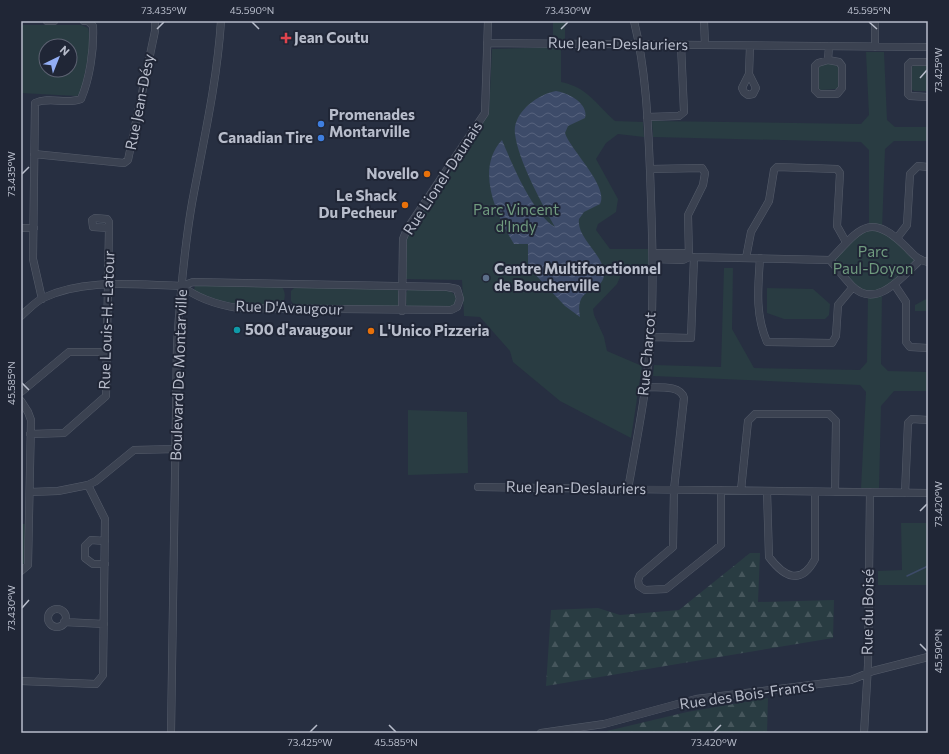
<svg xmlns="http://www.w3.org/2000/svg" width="949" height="754" viewBox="0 0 949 754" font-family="Commissioner,sans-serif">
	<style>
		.green { fill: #293c42; fill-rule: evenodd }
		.forest { fill: url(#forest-firs) }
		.water { fill: url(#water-waves) }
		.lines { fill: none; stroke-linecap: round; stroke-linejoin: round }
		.stream { stroke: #3d4b69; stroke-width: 1.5 }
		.minor-casing { stroke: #565d6b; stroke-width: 8 }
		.minor { stroke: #3b4251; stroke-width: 7 }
		.ticks { fill: none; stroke: #b8bdcb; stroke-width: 1.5 }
		.health-dot { fill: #e0444e; stroke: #202636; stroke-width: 1.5 }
		.shop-dot { fill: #3f7fe0; stroke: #202636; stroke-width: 1.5 }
		.food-dot { fill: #e8710a; stroke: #202636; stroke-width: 1.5 }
		.service-dot { fill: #5c6f8a; stroke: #202636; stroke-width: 1.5 }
		.culture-dot { fill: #0f9aa8; stroke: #202636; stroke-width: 1.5 }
		.labels { text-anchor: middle; stroke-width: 4; stroke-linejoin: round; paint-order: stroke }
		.poi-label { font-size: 15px; font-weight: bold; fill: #b8bdcb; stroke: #202636; text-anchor: start }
		.street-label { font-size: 15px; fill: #b8bdcb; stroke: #202636 }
		.park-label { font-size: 15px; fill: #709b7f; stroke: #202636 }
		.neatline { fill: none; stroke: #b8bdcb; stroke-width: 1.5 }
		.ticks-label { font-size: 10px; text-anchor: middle; fill: #b8bdcb }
	</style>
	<defs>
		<pattern id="forest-firs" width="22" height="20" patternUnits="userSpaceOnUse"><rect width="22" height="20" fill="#293c42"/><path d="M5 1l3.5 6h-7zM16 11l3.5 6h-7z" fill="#46565c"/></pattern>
		<pattern id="water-waves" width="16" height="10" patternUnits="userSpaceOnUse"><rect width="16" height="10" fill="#3d4b69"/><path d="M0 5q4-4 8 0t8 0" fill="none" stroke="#57637d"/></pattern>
	</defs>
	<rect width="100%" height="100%" fill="#272f41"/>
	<path class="green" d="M 553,21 L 565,21 L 565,40 L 553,40 Z
		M 21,25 L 81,25 L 88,28 L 91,42 L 81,92 L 77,96 L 21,93 ZM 46,46 L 70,46 L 70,70 L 46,70 Z
		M 561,47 L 561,82 C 587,87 596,104 615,121 L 643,122 L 644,137 L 618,134 L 606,143 L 596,159 L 618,199 L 616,212 L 598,224 L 596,230 L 610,249 L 648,249 L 649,267 L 624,268 L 617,284 L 593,309 L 594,315 L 604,337 L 607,351 L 642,366 L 631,438 L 560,401 L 513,362 L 510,351 L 480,317 L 464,316 L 462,280 L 406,279 L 407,240 L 410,230 L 489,114 L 492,49 Z
		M 866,52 L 884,52 L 887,120 L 895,127 L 928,127 L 928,141 L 894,141 L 885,149 L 882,229 L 919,261 L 882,293 L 881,364 L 888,371 L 928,372 L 928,391 L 894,391 L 881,406 L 879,488 L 861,488 L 866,392 L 860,385 L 653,376 L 654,365 L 721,367 L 724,268 L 733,268 L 732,329 L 754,368 L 860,370 L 867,362 L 868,294 L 860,292 L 830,260 L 869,226 L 869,150 L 861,142 L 653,137 L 652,121 L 861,124 L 869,115 Z
		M 822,64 L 834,64 L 838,67 L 839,86 L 837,89 L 821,90 L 818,89 L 818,67 Z
		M 915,65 L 928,66 L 928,91 L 914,91 L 910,88 L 911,68 Z
		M 195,285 L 282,287 C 286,292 286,301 280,306 L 241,305 L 218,300 L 194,291 Z
		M 295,287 L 398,289 L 399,305 L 398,306 L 295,306 L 291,301 L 291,291 Z
		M 767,288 L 813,289 L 830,304 L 829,315 L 825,319 L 784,319 L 767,313 Z
		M 409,289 L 448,289 L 455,295 L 456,301 L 452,307 L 408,307 C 404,302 404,293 409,289 Z
		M 928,298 L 928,311 L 915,311 L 915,305 Z
		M 408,410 L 467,412 L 468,473 L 408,475 Z
		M 901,523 L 928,523 L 928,585 L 878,585 L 878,571 L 902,570 Z
		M 21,524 L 26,524 L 24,563 L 21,566 Z"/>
	<path class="forest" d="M 750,553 L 760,553 L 758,602 L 834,600 L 833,638 L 546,686 L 551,610 L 598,608 L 620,615 L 679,610 Z
		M 768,698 L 767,733 L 607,733 L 607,731 L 687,712 Z"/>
	<path class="water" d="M 556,91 C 569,93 589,104 585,118 L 568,126 L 565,133 C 571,151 609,186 600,204 L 584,212 L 579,219 C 576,238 605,255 604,275 C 602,294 574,285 580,317 L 565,306 L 528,267 L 528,244 L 514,244 C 496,215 475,169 502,140 C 512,164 533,214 555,227 C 542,204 518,160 515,134 C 512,113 538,94 556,91 Z"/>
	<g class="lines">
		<path class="stream" d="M 907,576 L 928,566"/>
		<g class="minor-casing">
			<path id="minor" d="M 47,21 L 54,21
				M 704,21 L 705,45
				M 487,43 L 928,47
				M 875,47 L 875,21
				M 828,60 L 818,63 L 815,66 L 815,90 L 819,94 L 837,94 L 842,88 L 842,66 L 839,62 L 828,60 L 829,46
				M 928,62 L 911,62 L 908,65 L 908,94 L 910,96 L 928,97
				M 749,74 L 756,88 L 753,94 L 748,95 L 744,92 L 742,88 L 749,74 L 750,46
				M 647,117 L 679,116 L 684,112 L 681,45
				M 34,154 L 124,163 L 128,160 L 155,31 L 155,21
				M 650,169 L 702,168 L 705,173 L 703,185 L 688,215 L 689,257
				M 21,228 L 34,228
				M 897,238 L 907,225 L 910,174 L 918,166 L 928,167
				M 653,253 L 684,253 L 689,257
				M 746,258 L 751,232 L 769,201 L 774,170 L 777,167 L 837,169 L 840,173 L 837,226 L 846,242
				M 760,258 C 758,288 755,314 767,342 L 832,343 L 836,336 L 838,305 L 853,287
				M 653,259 L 683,260 L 689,257 L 830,260 C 859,230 869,210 906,247 C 913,254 917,260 928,262
				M 830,260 C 837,268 844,278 852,286 C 876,310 902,277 919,261
				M 894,284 L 906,302 L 906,342 L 910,347 L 928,348
				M 42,299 L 33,259 L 35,103 C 50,96 66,105 81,99 C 90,78 94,49 93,26 L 88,21 L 84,21
				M 402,311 L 403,239 L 407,229 L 485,113 L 488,21
				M 21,316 C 28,310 35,302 43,298 C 85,278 136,285 182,286 L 193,282 L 447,287 L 457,289 L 460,299 L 457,307 L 451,310 L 238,308 C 219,305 197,298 182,286
				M 651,337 L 691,338 L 694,257
				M 645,387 C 656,388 680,384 684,398 L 674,489 L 673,547 L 640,575 L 638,580 L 639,586 L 645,590 L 666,589 L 721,545 L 721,490
				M 21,392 L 69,352 L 106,352
				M 21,401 L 28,412 L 31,420 L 28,565 L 21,571
				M 30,434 L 64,433 L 106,396 L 109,228 L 109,222 L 107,219 L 95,218 L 92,220 L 93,227 L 109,228
				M 478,487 L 928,493
				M 628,489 C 637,439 647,388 651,337 C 654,281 652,226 650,171 C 648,121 646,70 634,21
				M 741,490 L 748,421 L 755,414 L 829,414 L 836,421 L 835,492
				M 767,491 L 769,557 C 784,577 801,586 815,559 L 815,492
				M 30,492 L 58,491 L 88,485 L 96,481 L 134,450 L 176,449
				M 905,493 L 908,423 L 912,419 L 928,420
				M 105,541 L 91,540 L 85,546 L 85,558 L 93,564 L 105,564
				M48 618a9 9 0 1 1 18 0a9 9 0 1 1-18 0Z
				M 64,622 L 104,624
				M 21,681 L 96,684 L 103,675 L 105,519 L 88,485
				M 171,733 L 177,345 C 180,298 184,250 192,203 C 203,143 217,83 221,21
				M 541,733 L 604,724 L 696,699 L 851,680 L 873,671 L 928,657
				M 864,733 L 868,665 L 870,492"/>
		</g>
		<use href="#minor" class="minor"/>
	</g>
	<path class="ticks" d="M 252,22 L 259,29M 869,22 L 877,29M 157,29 L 164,22M 561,29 L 568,22M 920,78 L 927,70M 22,174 L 29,167M 22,383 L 29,390M 920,511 L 927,504M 22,608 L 29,600M 920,644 L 927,651M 389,725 L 396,732M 310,732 L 317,725M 714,732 L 721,725"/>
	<path class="health-dot" d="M284 32h4v4h4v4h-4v4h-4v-4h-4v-4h4z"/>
	<g class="shop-dot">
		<circle cx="321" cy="124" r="4"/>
		<circle cx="321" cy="138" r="4"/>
	</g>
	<g class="food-dot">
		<circle cx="427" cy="174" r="4"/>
		<circle cx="405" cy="205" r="4"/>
		<circle cx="371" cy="331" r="4"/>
	</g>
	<circle class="service-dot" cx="486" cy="278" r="4"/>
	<circle class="culture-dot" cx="237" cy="330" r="4"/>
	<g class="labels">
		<g class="poi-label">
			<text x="294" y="43">Jean Coutu</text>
			<text x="329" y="120">Promenades<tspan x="329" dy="17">Montarville</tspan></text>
			<text x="313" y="143" text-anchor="end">Canadian Tire</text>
			<text x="419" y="179" text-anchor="end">Novello</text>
			<text x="397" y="201" text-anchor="end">Le Shack<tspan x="397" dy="17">Du Pecheur</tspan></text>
			<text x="494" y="274">Centre Multifonctionnel<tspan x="494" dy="17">de Boucherville</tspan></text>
			<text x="245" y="335">500 d'avaugour</text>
			<text x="379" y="336">L'Unico Pizzeria</text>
		</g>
		<g class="street-label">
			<text transform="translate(618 44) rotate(1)" y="5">Rue Jean-Deslauriers</text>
			<text transform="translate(140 102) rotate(-79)" y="5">Rue Jean-Désy</text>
			<text transform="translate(443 178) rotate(-57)" y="5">Rue Lionel-Daunais</text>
			<text transform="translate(289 308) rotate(2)" y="5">Rue D'Avaugour</text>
			<text transform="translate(107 320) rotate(-88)" y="5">Rue Louis-H.-Latour</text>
			<text transform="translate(647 354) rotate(-85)" y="5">Rue Charcot</text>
			<text transform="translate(179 375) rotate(-88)" y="5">Boulevard De Montarville</text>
			<text transform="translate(576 488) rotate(1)" y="5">Rue Jean-Deslauriers</text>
			<text transform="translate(868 612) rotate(-89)" y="5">Rue du Boisé</text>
			<text transform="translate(747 695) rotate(-8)" y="5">Rue des Bois-Francs</text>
		</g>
		<g class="park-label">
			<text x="516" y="215">Parc Vincent<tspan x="516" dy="17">d'Indy</tspan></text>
			<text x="873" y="257">Parc<tspan x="873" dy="17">Paul-Doyon</tspan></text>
		</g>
	</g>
	<rect width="949" height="754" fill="none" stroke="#202636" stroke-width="44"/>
	<g transform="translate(58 58) rotate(43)"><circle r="19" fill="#202636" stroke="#5d6272"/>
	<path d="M0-3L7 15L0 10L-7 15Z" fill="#93aef5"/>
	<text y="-6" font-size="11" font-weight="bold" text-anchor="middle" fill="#b8bdcb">N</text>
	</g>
	<rect x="22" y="22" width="905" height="710" class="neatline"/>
	<g class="ticks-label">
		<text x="164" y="14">73.435°W</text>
		<text x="252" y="14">45.590°N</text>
		<text x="568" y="14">73.430°W</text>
		<text x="869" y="14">45.595°N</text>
		<text transform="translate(938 70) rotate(-90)" y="4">73.425°W</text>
		<text transform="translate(11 174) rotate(-90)" y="4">73.435°W</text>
		<text transform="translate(11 383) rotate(-90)" y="4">45.585°N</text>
		<text transform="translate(938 504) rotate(-90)" y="4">73.420°W</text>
		<text transform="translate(11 608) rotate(-90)" y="4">73.430°W</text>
		<text transform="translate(938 651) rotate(-90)" y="4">45.590°N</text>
		<text x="310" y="746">73.425°W</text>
		<text x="396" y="746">45.585°N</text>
		<text x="714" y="746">73.420°W</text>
	</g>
</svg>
